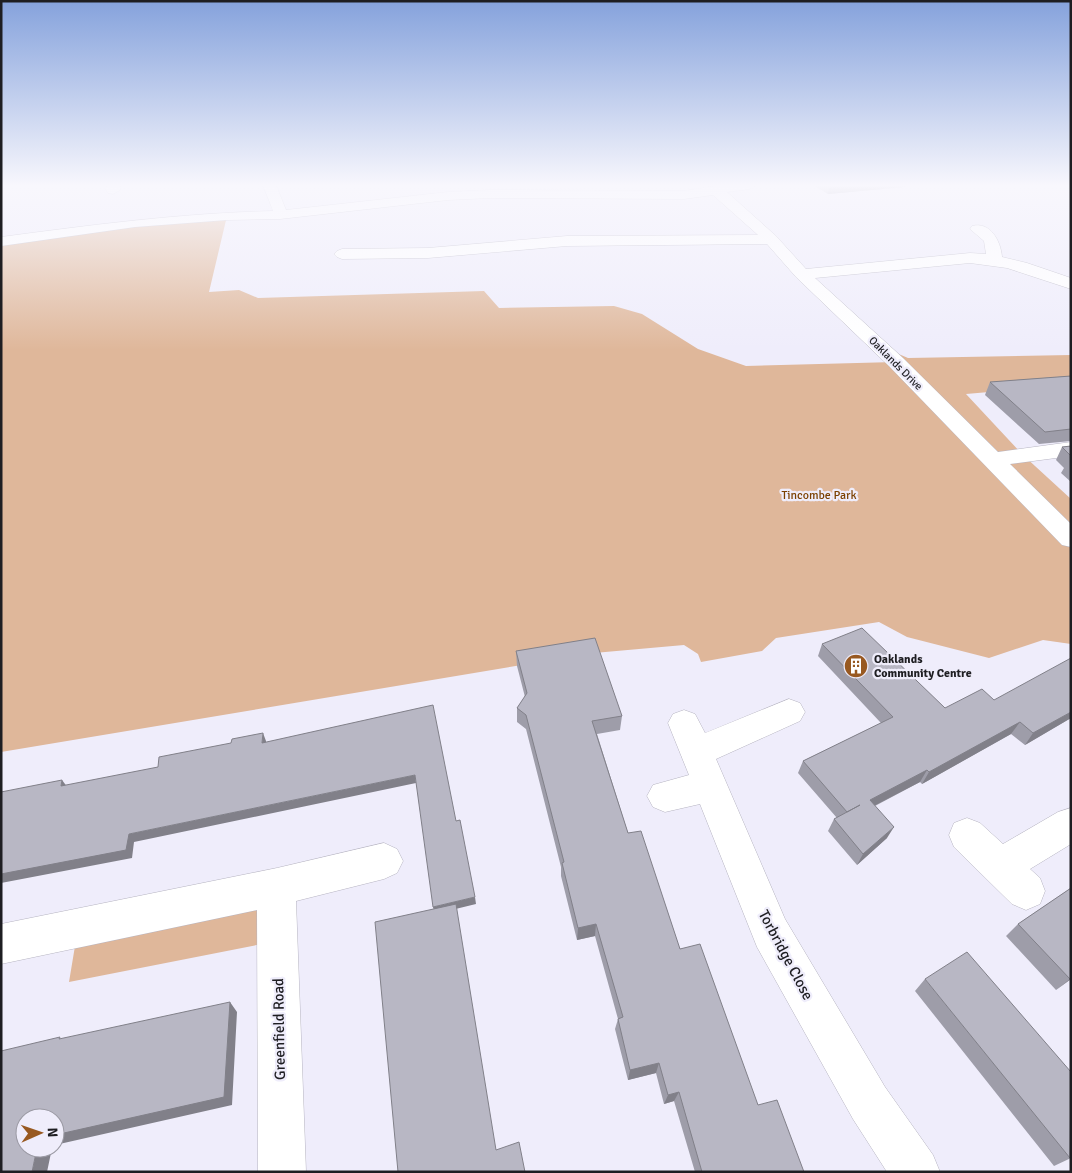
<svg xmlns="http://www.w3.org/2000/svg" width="1072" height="1173" viewBox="0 0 1072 1173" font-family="Signika,sans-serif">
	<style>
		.green { fill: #dfb79a }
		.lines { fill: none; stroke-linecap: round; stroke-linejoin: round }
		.minor-casing { stroke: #b6b4c1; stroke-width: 1 }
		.minor { fill: #fff; fill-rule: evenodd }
		.wall { fill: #9e9da9 }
		.shaded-wall { fill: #818089 }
		.building { fill: #b8b7c4; stroke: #818089 }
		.labels { text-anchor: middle; stroke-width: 4.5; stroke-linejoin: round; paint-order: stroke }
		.far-street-label { font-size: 11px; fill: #1e1e22; stroke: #efedfb }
		.park-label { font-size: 12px; fill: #7b4001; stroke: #efedfb }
		.poi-label { font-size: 12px; font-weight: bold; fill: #1e1e22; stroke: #efedfb; text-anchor: start }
		.near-street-label { font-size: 15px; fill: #1e1e22; stroke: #efedfb }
	</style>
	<rect width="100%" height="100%" fill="#efedfb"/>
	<path class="green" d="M 227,216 L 209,292 L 239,290 L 258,298 L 484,291 L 499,308 L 614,306 L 642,314 L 698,349 L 746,366 L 895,362 L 880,346 L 908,358 L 1071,355 L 1071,385 L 966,394 L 1023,455 L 1071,499 L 1071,644 L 1043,640 L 989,658 L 907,637 L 879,622 L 776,638 L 762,651 L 701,662 L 698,654 L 684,645 L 594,653 L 1,752 L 1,242 Z
		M 277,887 L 277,941 L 69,982 L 78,928 Z"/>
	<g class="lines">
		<g class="minor-casing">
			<path id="minor" d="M 107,185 L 120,185 L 120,190 L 113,194 L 108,193 L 106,190 Z
				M 263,185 L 276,185 L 286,210 L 448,192 L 490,190 L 684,191 L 722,185 L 756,185 L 750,189 L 727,192 L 776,236 L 806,269 L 970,253 L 986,254 L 984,241 L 970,229 L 972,226 C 990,221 1001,241 1002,257 L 1027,263 L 1071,278 L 1071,289 L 1007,268 L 970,263 L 815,278 L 903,358 L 998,452 L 1071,442 L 1071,456 L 1010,464 L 1071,524 L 1071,547 L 1062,545 L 889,366 L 796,277 L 767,244 L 567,246 L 428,258 L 342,259 L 337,257 L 334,254 L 337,251 L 342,249 L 428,248 L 567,236 L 758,235 L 713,195 L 684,199 L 490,198 L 448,200 L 280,219 L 227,220 L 135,227 L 1,246 L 1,237 C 92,225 181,213 273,211 Z
				M 789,699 L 800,703 L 805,712 L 800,721 L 716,759 L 785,919 L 885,1087 L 933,1155 L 940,1172 L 887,1172 L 853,1119 L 757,947 L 700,804 L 665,812 L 653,807 L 647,796 L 653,785 L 689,775 L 668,723 L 673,714 L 684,710 L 695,714 L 705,733 Z
				M 1071,808 L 1071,844 L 1030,869 L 1040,878 L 1045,891 L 1040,904 L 1026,910 L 1012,904 L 954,847 L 949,835 L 954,823 L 967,818 L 980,823 L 1003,844 L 1058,812 Z
				M 384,843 L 397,849 L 403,861 L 397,873 L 384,879 L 296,901 L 306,1172 L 258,1172 L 257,910 L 1,964 L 1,924 L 277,868 Z"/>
		</g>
		<use href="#minor" class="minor"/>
	</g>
	<path class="wall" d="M 813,185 L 905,185 L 904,187 L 828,194 Z
		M 1071,376 L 1071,441 L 1039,444 L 985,395 L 990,382 Z
		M 1071,446 L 1071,482 L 1061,473 L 1064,468 L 1056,460 L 1062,447 Z
		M 822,644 L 945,708 L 994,700 L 1071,718 L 1025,745 L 1011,734 L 922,784 L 920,782 L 875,806 L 887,838 L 857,865 L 828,831 L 834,819 L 837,818 L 798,773 L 803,761 L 881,723 L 818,656 Z
		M 516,651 L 622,716 L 620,730 L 597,734 L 628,833 L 680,949 L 758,1105 L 804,1172 L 695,1172 L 674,1101 L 664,1104 L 656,1073 L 628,1080 L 615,1029 L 618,1019 L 595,936 L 577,940 L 561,876 L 561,867 L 526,729 L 517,722 L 517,708 L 525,697 L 517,666 Z
		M 1071,888 L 1071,979 L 1056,990 L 1006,936 L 1018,924 Z
		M 925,979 L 1071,1158 L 1054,1166 L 915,991 Z"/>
	<path class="shaded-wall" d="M 830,185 L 905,185 L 904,187 L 828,194 Z
		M 1071,712 L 1071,718 L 1025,745 L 1033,733 Z
		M 1020,722 L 1011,734 L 922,784 L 929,772 Z
		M 263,733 L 266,741 L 266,751 L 262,743 Z
		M 927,770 L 920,782 L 864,811 L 870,800 Z
		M 415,775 L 416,783 L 134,842 L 132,858 L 1,883 L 1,874 L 129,834 Z
		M 62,780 L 68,788 L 61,786 Z
		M 894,827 L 887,838 L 857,865 L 863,854 Z
		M 475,897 L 476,904 L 435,914 L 433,907 Z
		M 596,924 L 595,936 L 577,940 L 578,928 Z
		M 1071,978 L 1071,979 L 1056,990 L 1070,979 Z
		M 230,1002 L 237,1012 L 232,1105 L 55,1145 L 55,1135 Z
		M 659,1063 L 656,1073 L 628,1080 L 630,1070 Z
		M 679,1092 L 674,1101 L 664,1104 L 668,1095 Z
		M 37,1148 L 52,1148 L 47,1172 L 32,1172 Z"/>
	<path class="building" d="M 1071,376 L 1071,429 L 1045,432 L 990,382 Z
		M 1071,446 L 1071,456 L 1062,447 Z
		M 862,628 L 945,708 L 982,689 L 994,700 L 1071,658 L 1071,712 L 1033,733 L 1020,722 L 929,772 L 927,770 L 870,800 L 894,827 L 863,854 L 834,819 L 860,805 L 847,812 L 803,761 L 893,717 L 822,644 Z
		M 595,638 L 622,716 L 592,721 L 628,833 L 641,831 L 680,949 L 700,944 L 758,1105 L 777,1100 L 804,1172 L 702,1172 L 679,1092 L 668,1095 L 659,1063 L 630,1070 L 618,1019 L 623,1017 L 596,924 L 578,928 L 562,863 L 564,862 L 526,715 L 517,708 L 527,693 L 516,651 Z
		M 433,705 L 456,821 L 460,820 L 475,897 L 433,907 L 415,775 L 129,834 L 126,850 L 1,874 L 1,792 L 62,780 L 61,786 L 158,767 L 159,757 L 231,743 L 232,739 L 263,733 L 262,743 Z
		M 1071,888 L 1071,978 L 1070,979 L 1018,924 Z
		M 456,904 L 496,1150 L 519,1142 L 525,1172 L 398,1172 L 375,922 Z
		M 967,952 L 1071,1072 L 1070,1158 L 925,979 Z
		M 230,1002 L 224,1097 L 55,1135 L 55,1118 L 25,1118 L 25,1148 L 37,1148 L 32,1172 L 1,1172 L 1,1051 L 60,1037 L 59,1039 Z"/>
	<linearGradient id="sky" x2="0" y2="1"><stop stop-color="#85a2dc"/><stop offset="0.53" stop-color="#f8f7fd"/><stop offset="1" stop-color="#f8f7fd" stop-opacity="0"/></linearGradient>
	<rect width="1072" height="350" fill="url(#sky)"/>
	<defs>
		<g id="building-disc" transform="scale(1.25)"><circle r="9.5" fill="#985921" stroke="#efedfb"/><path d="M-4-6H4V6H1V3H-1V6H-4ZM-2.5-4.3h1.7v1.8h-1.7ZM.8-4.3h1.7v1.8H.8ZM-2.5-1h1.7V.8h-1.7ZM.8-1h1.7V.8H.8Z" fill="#fff"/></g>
	</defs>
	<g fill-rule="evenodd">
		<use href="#building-disc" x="856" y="666"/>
	</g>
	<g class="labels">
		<g class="far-street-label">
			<text transform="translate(896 363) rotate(45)" y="4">Oaklands Drive</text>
		</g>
		<g class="park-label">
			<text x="819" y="499">Tincombe Park</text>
		</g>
		<g class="poi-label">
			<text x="874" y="663">Oaklands<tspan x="874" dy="14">Community Centre</tspan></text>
		</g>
		<g class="near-street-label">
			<text transform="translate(786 955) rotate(62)" y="5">Torbridge Close</text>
			<text transform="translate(279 1029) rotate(-91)" y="5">Greenfield Road</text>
		</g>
	</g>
	<rect width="1072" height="1173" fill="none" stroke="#1e1e22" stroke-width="5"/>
	<g transform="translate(40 1133) rotate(88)"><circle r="24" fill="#efedfb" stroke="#9b9aa4"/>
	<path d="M0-4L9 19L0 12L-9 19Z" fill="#985921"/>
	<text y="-8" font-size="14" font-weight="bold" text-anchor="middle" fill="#1e1e22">N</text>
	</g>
</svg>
